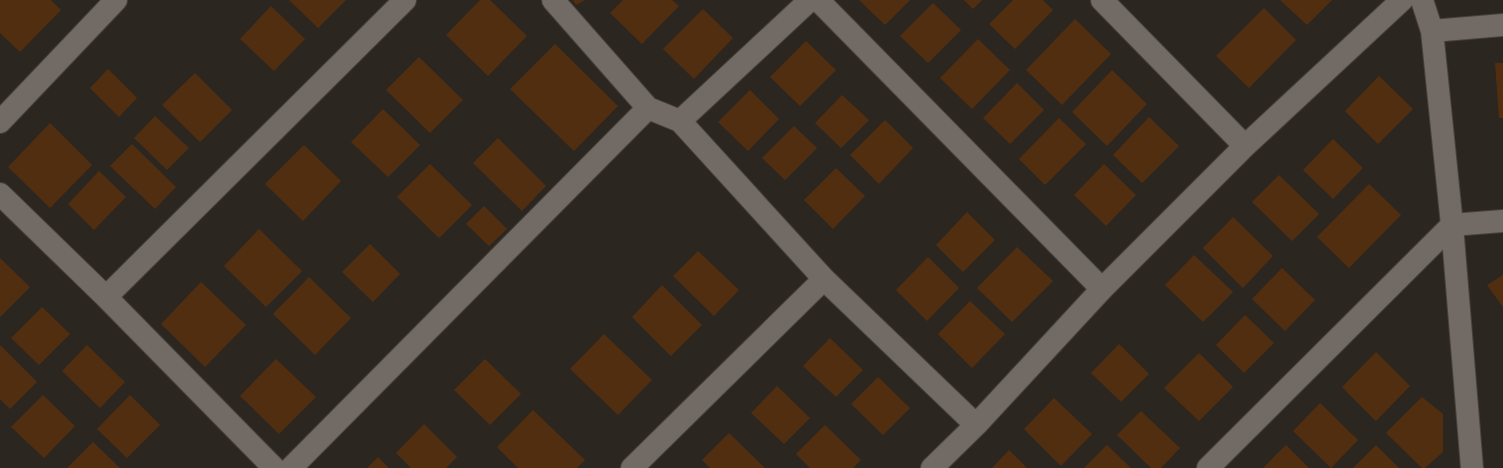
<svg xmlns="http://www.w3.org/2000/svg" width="1503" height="468" viewBox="0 0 1503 468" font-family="Montserrat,sans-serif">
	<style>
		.building { fill: #512e10 }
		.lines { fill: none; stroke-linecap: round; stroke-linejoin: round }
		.street-casing { stroke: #47423d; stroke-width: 24 }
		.street { stroke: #726a64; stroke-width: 22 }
	</style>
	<rect width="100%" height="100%" fill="#2c2621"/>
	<path class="building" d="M 0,0 L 51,0 L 61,10 L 20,52 L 0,33 Z
		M 289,0 L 346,0 L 318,28 Z
		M 480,0 L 490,0 L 527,36 L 488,76 L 446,35 Z
		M 573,0 L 585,0 L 576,5 Z
		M 623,0 L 672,0 L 679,6 L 642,44 L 610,13 Z
		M 859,0 L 910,0 L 885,25 Z
		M 964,0 L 982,0 L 973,9 Z
		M 1013,0 L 1043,0 L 1053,10 L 1015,49 L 989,24 Z
		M 1280,0 L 1332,0 L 1307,25 Z
		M 933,3 L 961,30 L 928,63 L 900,36 Z
		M 271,6 L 305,39 L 274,71 L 240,39 Z
		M 1264,8 L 1296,40 L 1249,88 L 1216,56 Z
		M 703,9 L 733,38 L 694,79 L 663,49 Z
		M 1075,19 L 1111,54 L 1062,105 L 1026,70 Z
		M 978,39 L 1010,70 L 972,109 L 940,78 Z
		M 806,41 L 836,70 L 800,106 L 770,77 Z
		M 555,44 L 618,106 L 574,151 L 510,89 Z
		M 419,57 L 463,100 L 430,133 L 386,90 Z
		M 1495,63 L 1503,63 L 1503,118 L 1499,118 Z
		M 108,69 L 137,98 L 119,117 L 90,88 Z
		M 1112,70 L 1147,104 L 1107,146 L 1072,112 Z
		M 195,73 L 232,110 L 200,142 L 162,105 Z
		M 1379,76 L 1413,109 L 1378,144 L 1345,111 Z
		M 1017,83 L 1044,110 L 1010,144 L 983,118 Z
		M 750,90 L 779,119 L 748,151 L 718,122 Z
		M 842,95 L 869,120 L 841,148 L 815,123 Z
		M 383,109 L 420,145 L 388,177 L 351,142 Z
		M 155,116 L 189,148 L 167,170 L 134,138 Z
		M 1149,117 L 1179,146 L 1142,183 L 1113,155 Z
		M 1059,118 L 1086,144 L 1045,185 L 1019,159 Z
		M 885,120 L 913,148 L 879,184 L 850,155 Z
		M 50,123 L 92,165 L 50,208 L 8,167 Z
		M 794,126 L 817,148 L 785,180 L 762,158 Z
		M 498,138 L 546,186 L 522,211 L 473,163 Z
		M 1333,139 L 1363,168 L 1333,199 L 1303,170 Z
		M 132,144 L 176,187 L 155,209 L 110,166 Z
		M 304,145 L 341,181 L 303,221 L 265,184 Z
		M 430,164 L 472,205 L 439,238 L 397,197 Z
		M 1104,164 L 1136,195 L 1106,226 L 1074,195 Z
		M 836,168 L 865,196 L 833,229 L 804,200 Z
		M 99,171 L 126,197 L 94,230 L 68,204 Z
		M 1279,175 L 1319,214 L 1292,241 L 1252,202 Z
		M 1369,184 L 1401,215 L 1349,268 L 1317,237 Z
		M 484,206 L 507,229 L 489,246 L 466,224 Z
		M 967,212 L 995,240 L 963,272 L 936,245 Z
		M 1233,217 L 1273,256 L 1243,288 L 1203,248 Z
		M 259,229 L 302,271 L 266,307 L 224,266 Z
		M 370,244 L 400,274 L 373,302 L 342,272 Z
		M 1017,247 L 1053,281 L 1012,322 L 977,288 Z
		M 698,251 L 739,290 L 714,316 L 673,276 Z
		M 1194,255 L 1233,292 L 1203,322 L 1165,285 Z
		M 928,257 L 959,288 L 927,321 L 896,290 Z
		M 0,258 L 30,287 L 0,317 Z
		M 1282,268 L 1315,300 L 1285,331 L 1252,299 Z
		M 1503,275 L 1503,307 L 1487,285 Z
		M 309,277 L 351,318 L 315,355 L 273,314 Z
		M 201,282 L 246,325 L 205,367 L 161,324 Z
		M 662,285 L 702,325 L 671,356 L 632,317 Z
		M 970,301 L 1005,334 L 972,368 L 938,334 Z
		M 42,307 L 70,334 L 39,365 L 11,338 Z
		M 1245,315 L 1274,343 L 1244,373 L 1216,345 Z
		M 604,334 L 652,380 L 618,415 L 570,369 Z
		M 830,338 L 863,370 L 836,397 L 803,366 Z
		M 1119,344 L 1149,374 L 1121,402 L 1091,373 Z
		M 0,345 L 37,382 L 10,409 L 0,399 Z
		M 87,345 L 125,382 L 100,408 L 62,371 Z
		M 1376,352 L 1410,386 L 1376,421 L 1342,387 Z
		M 1199,353 L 1233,387 L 1199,421 L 1164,388 Z
		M 276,359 L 316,397 L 279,434 L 240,396 Z
		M 485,359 L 521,394 L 490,425 L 454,390 Z
		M 878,377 L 910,408 L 883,435 L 851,404 Z
		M 777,386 L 810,418 L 784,444 L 751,413 Z
		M 43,395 L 75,426 L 44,458 L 11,427 Z
		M 130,395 L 160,425 L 127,458 L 97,429 Z
		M 1422,397 L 1443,414 L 1443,452 L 1425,468 L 1422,468 L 1386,433 Z
		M 1054,398 L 1092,434 L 1061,466 L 1024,429 Z
		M 1320,403 L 1358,440 L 1331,468 L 1293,431 Z
		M 533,410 L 585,460 L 577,468 L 518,468 L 497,447 Z
		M 1141,411 L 1180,448 L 1161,468 L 1151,468 L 1117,435 Z
		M 424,424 L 457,457 L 446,468 L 411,468 L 396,453 Z
		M 825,425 L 861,460 L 853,468 L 810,468 L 796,454 Z
		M 729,433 L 765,468 L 710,468 L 702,460 Z
		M 93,442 L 120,468 L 67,468 Z
		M 1107,445 L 1131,468 L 1084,468 Z
		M 1286,445 L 1309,468 L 1263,468 Z
		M 1376,445 L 1399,468 L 1353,468 Z
		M 1009,450 L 1027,468 L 992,468 Z
		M 378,457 L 389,468 L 367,468 Z"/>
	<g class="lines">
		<g class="street-casing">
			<path id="street" d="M 553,0 L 648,108 L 680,121 L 824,279 L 976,425
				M 818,0 L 1102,289
				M 1102,0 L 1245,146
				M 1422,0 L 1432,31 L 1452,225 L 1472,468
				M 1432,31 L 1503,25
				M 680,121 L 810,0
				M 0,122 L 116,0
				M 0,194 L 106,297 L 274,468
				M 106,297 L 405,0
				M 291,468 L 648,108
				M 632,468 L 824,279
				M 932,468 L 976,425 L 1102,289 L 1245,146 L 1402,0
				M 1208,468 L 1452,225 L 1503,221"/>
		</g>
		<use href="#street" class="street"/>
	</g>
</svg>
